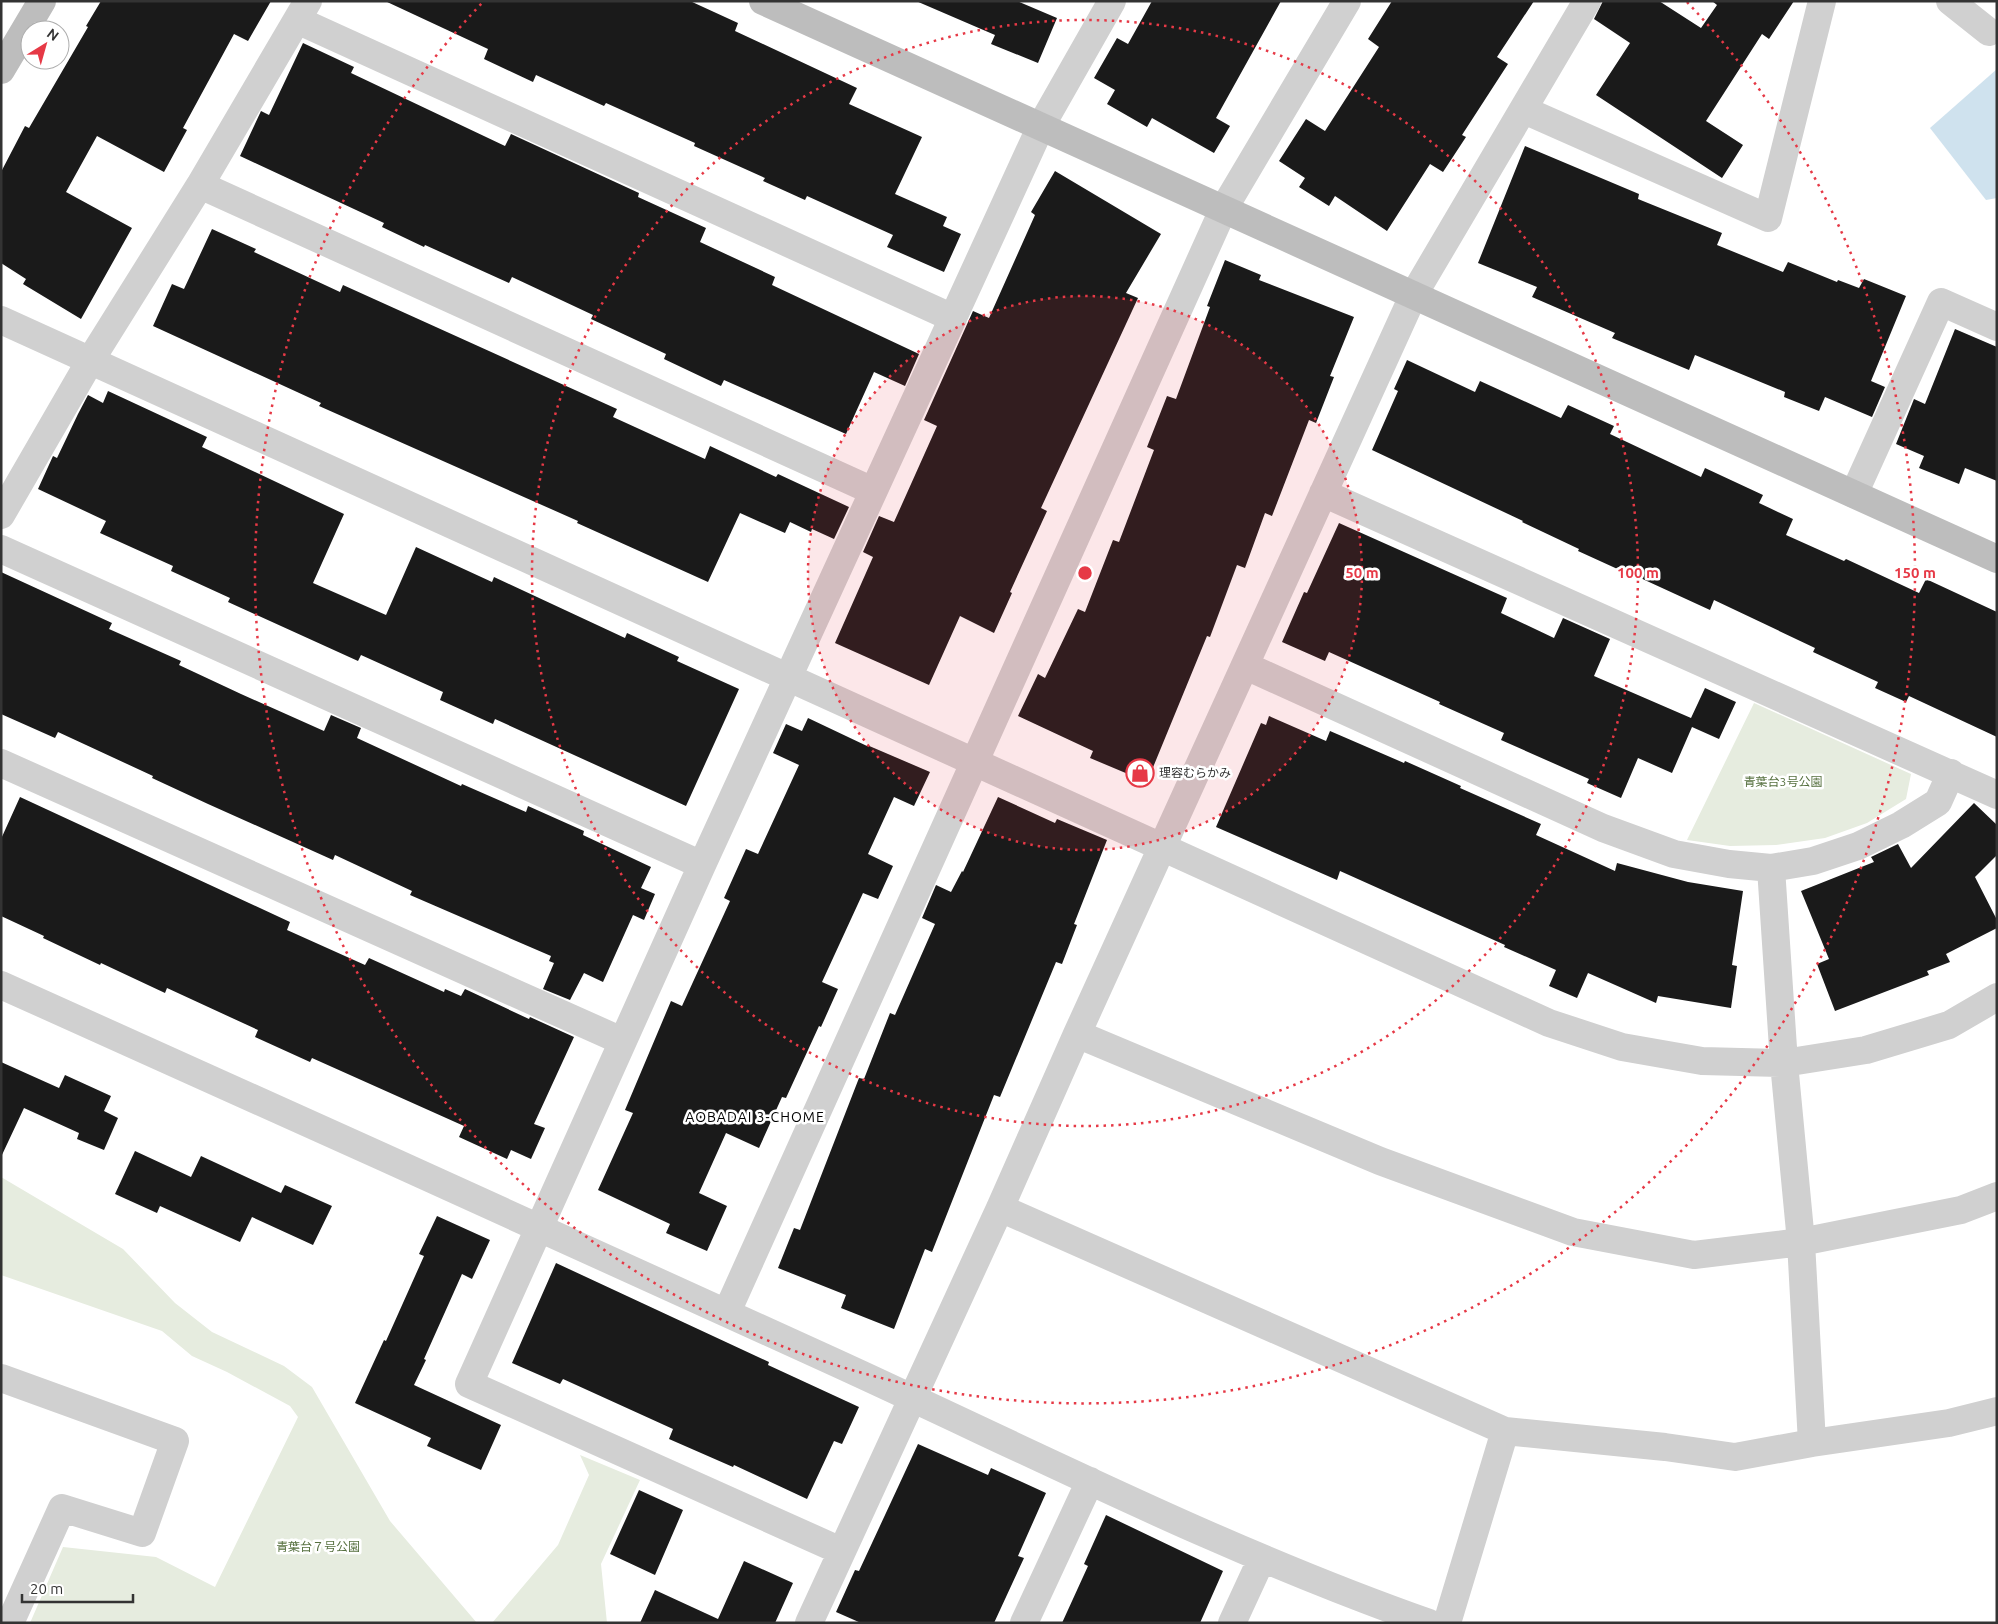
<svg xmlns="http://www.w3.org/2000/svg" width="1998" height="1624" viewBox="0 0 1998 1624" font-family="Ubuntu,'Noto Sans JP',sans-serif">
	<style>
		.green { fill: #e6ecdf }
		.water { fill: #cfe2ee }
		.building { fill: #1a1a1a }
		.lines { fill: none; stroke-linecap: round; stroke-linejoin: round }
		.street { stroke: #d0d0d0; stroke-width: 28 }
		.secondary { stroke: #bdbdbd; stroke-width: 28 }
		.ring { fill: none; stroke: #e63946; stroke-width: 2.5; stroke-dasharray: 2.5 5 }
		.labels { text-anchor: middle; stroke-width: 5; stroke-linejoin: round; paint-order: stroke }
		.poi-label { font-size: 12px; fill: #333; stroke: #fff; text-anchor: start }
		.park-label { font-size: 12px; fill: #56703f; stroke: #fff }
		.neighbourhood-label { font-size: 14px; letter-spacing: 1px; fill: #000; stroke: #fff }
		.centre { fill: #e63946; stroke: #fff; stroke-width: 2.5 }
		.ring-label { font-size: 15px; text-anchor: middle; font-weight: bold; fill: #e63946; stroke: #fff; stroke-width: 5; stroke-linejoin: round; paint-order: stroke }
	</style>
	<rect width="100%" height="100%" fill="#fff"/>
	<path class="green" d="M 1754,703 L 1911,774 L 1906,799 L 1867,823 L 1825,838 L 1776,845 L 1730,846 L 1687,840 Z
		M 1,1177 L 123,1249 L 175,1303 L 212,1332 L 284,1366 L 312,1387 L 390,1521 L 477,1623 L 30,1623 L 63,1547 L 156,1557 L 215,1587 L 298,1417 L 290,1406 L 227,1372 L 192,1356 L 162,1331 L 1,1275 Z
		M 580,1455 L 640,1480 L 601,1564 L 607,1623 L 492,1623 L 558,1545 L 589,1475 Z"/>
	<path class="water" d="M 1997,69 L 1997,198 L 1986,200 L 1930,128 Z"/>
	<path class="building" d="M 101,1 L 271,1 L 248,41 L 234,34 L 183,128 L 187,130 L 164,172 L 97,136 L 66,192 L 132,228 L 81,319 L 23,284 L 26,279 L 1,263 L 1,172 L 25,126 L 29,128 L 88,27 L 86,26 Z
		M 385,1 L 690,1 L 738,23 L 735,31 L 857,88 L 849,104 L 922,137 L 895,194 L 947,217 L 943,226 L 961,234 L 944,272 L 887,247 L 893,235 L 807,196 L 805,200 L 763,181 L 765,178 L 694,146 L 695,143 L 606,103 L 604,106 L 536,75 L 533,82 L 484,59 L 488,49 Z
		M 916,1 L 1017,1 L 1057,18 L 1038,63 L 991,44 L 995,35 Z
		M 1152,1 L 1281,1 L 1216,118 L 1230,126 L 1214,153 L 1152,118 L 1147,127 L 1107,104 L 1115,90 L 1094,78 L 1117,38 L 1128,44 Z
		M 1392,1 L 1534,1 L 1497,57 L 1508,64 L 1462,135 L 1466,137 L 1443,172 L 1430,164 L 1387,231 L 1335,196 L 1329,206 L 1299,187 L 1305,178 L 1279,161 L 1306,119 L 1325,131 L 1379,47 L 1368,39 Z
		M 1603,1 L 1659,1 L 1701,28 L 1717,5 L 1712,1 L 1794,1 L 1769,39 L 1762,34 L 1706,121 L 1743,145 L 1722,178 L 1596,95 L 1630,43 L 1594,19 Z
		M 303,43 L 354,67 L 351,73 L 505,146 L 511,134 L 639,193 L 638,197 L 706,228 L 700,242 L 775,277 L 772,285 L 919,354 L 905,386 L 874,372 L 846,434 L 724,380 L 721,386 L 664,359 L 666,354 L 591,319 L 593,315 L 512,277 L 509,283 L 425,245 L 424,247 L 382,227 L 384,223 L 240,156 L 261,111 L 269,115 Z
		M 1525,146 L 1639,194 L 1638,199 L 1722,233 L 1717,245 L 1783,272 L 1788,262 L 1837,282 L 1838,280 L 1859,288 L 1864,279 L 1906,296 L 1871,381 L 1885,387 L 1872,417 L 1825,397 L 1819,411 L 1784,397 L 1785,392 L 1695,355 L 1689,370 L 1612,338 L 1615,333 L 1532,297 L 1537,287 L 1478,263 Z
		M 1055,171 L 1161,234 L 1126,293 L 1138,298 L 1041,508 L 1047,511 L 1010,592 L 1012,593 L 994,633 L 960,616 L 929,685 L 835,643 L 873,557 L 863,552 L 879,516 L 894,522 L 937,426 L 924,420 L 973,311 L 989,318 L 1035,215 L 1031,212 Z
		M 212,229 L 256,249 L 254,252 L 340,292 L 343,285 L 617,409 L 613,417 L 705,459 L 710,446 L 776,477 L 778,474 L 849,507 L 834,539 L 812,529 L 811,532 L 790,522 L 785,533 L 740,513 L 708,582 L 577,523 L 578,521 L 319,406 L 321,403 L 153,326 L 172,284 L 184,289 Z
		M 1225,260 L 1261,275 L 1259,280 L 1354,317 L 1330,376 L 1334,377 L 1316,423 L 1309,420 L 1272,516 L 1265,513 L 1245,568 L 1237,565 L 1210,637 L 1207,636 L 1147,782 L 1090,758 L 1093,751 L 1018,716 L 1038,674 L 1045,678 L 1078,609 L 1085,612 L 1113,540 L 1119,542 L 1154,450 L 1147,447 L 1167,396 L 1176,399 L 1210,307 L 1207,306 Z
		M 1955,329 L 1997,347 L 1997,481 L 1965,468 L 1959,484 L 1919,468 L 1924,456 L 1896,444 L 1914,399 L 1925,404 Z
		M 1407,360 L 1475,392 L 1480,381 L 1561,418 L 1568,405 L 1614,426 L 1610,434 L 1701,477 L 1705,468 L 1763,495 L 1759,503 L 1793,519 L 1786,535 L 1844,561 L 1846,559 L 1919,593 L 1926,579 L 1997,612 L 1997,737 L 1909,696 L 1906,702 L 1875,688 L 1878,682 L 1813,652 L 1815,648 L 1714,600 L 1710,610 L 1636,576 L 1635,577 L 1578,551 L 1579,549 L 1522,522 L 1523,521 L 1372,450 L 1398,391 L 1394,389 Z
		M 108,391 L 207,437 L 202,447 L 344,514 L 313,583 L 386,615 L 416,547 L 492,582 L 494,577 L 625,638 L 627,633 L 679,657 L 677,661 L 739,689 L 686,806 L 495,719 L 493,724 L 440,700 L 443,692 L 361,655 L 358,661 L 228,602 L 230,598 L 171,571 L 173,566 L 100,533 L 106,521 L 38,489 L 53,456 L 57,458 L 78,414 L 88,395 L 103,403 Z
		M 1339,523 L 1507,598 L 1501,613 L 1554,638 L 1563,618 L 1610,639 L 1594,676 L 1691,718 L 1705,688 L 1736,702 L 1719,739 L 1692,727 L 1672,773 L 1638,758 L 1621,798 L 1587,783 L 1589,779 L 1501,740 L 1504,733 L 1439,704 L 1440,702 L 1329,652 L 1325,661 L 1282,642 L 1304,592 L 1307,593 Z
		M 1,572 L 112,623 L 109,629 L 181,661 L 179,665 L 241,694 L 324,731 L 331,715 L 361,728 L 357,738 L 461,786 L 462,784 L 526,812 L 528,806 L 584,831 L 583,835 L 651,867 L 641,888 L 655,894 L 644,920 L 633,915 L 603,982 L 584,973 L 570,1000 L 543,989 L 554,963 L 549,961 L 551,956 L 410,895 L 412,891 L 335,855 L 333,860 L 208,804 L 152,778 L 153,776 L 58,732 L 55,738 L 1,714 Z
		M 1269,716 L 1326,741 L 1330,731 L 1404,763 L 1405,761 L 1461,786 L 1460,788 L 1541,824 L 1536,835 L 1615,871 L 1617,863 L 1688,882 L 1743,891 L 1732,965 L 1737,966 L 1731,1008 L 1658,996 L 1656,1003 L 1588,973 L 1577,998 L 1549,986 L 1556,970 L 1504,947 L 1505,945 L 1340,871 L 1337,880 L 1216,827 L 1261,723 L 1266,725 Z
		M 808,718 L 867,746 L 867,745 L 930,772 L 914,806 L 894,797 L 868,854 L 893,866 L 878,899 L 863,893 L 822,982 L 838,989 L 821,1027 L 819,1026 L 786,1098 L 782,1097 L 759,1148 L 726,1133 L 699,1193 L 727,1206 L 707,1251 L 666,1233 L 670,1224 L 598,1190 L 633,1113 L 625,1110 L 671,1001 L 682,1006 L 730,901 L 724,898 L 746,849 L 758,854 L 799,765 L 773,753 L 786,724 L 802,731 Z
		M 20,797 L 290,922 L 287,930 L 365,965 L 369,958 L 444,992 L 445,989 L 461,996 L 465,989 L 529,1019 L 530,1017 L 574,1037 L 534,1124 L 545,1128 L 531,1159 L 511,1150 L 507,1159 L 459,1137 L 464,1126 L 312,1058 L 310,1062 L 255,1037 L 258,1030 L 167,988 L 165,993 L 101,963 L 100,965 L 43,938 L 44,936 L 1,916 L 1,839 Z
		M 998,797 L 1055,823 L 1057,819 L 1107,840 L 1074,924 L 1077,925 L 1062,964 L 1056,962 L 1000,1097 L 994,1095 L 932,1252 L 925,1249 L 894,1329 L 841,1308 L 846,1295 L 778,1268 L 794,1228 L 800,1230 L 859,1078 L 864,1079 L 890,1013 L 895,1015 L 935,924 L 922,918 L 936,885 L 951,892 L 962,871 L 963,872 Z
		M 1974,803 L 1997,825 L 1997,855 L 1975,877 L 1997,920 L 1997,928 L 1946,954 L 1950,962 L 1927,971 L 1929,975 L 1835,1011 L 1817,964 L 1829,959 L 1801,891 L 1874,862 L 1871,857 L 1898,844 L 1911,868 Z
		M 1,1062 L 59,1088 L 65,1075 L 111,1096 L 104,1111 L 118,1118 L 104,1150 L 77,1139 L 79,1133 L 24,1108 L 1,1157 Z
		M 135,1151 L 191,1177 L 201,1156 L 281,1193 L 285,1185 L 332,1206 L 313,1245 L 252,1217 L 240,1242 L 160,1206 L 157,1213 L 115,1194 Z
		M 437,1216 L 490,1240 L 472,1279 L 462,1274 L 424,1359 L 426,1360 L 414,1385 L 501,1425 L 481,1470 L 427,1446 L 431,1438 L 355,1403 L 384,1340 L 386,1341 L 424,1256 L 419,1254 Z
		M 556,1263 L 769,1362 L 768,1365 L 859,1407 L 842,1444 L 834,1441 L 807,1499 L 734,1465 L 733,1467 L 669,1439 L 673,1429 L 563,1379 L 560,1384 L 512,1363 Z
		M 918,1444 L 988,1475 L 991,1468 L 1046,1493 L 1018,1556 L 1024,1558 L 994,1623 L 861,1623 L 836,1612 L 855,1570 L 859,1571 Z
		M 639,1490 L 683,1510 L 655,1575 L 610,1554 Z
		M 1106,1515 L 1223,1571 L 1200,1623 L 1062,1623 L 1088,1566 L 1084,1564 Z
		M 744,1561 L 793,1583 L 775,1623 L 640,1623 L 655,1590 L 718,1619 Z"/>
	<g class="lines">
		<path class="street" d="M 1950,1 L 1989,32
			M 297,20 L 953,318
			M 1524,110 L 1768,218 L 1822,1
			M 200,185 L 873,491
			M 1,320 L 1549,1023 L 1622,1047 L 1702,1061 L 1784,1063 L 1866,1050 L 1949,1025 L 1997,997
			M 1323,493 L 1997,795
			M 1854,494 L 1941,302 L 1997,327
			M 1,515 L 90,361 L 200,185 L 308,1
			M 1,549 L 702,865
			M 1246,666 L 1603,828 L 1674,854 L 1729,864 L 1771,868 L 1813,861 L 1858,846 L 1901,825 L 1938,802 L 1951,773
			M 1,763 L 622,1041
			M 1771,868 L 1784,1063 L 1801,1242 L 1812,1443
			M 1,985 C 278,1110 556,1234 832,1361 C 1029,1451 1224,1551 1429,1623
			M 1077,1034 L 1380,1161 L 1573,1232 L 1694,1255 L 1801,1242 L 1961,1210 L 1997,1196
			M 1000,1208 L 1505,1431 L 1665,1447 L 1735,1457 L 1812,1443 L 1949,1423 L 1997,1411
			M 727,1312 L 1223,210 L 1347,1
			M 1,1378 L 175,1441 L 142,1533 L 62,1508 L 10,1623
			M 841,1551 L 469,1384 L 702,865 L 1041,126 L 1112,1
			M 809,1623 L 1000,1208 L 1077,1034 L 1413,296 L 1587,1
			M 1024,1623 L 1090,1481
			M 1232,1623 L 1262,1558
			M 1447,1623 L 1505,1431"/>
		<path class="secondary" d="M 763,1 L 1997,559
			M 1,70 L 42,1"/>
	</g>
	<circle cx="1085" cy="573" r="277" fill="#e63946" fill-opacity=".12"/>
	<g class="ring">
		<circle cx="1085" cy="573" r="277"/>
		<circle cx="1085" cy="573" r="553"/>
		<path d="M1687 2A830 830 0 1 1 483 2"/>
	</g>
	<defs>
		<g id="shop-ring" transform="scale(1.4375)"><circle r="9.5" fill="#fff" stroke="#e63946" stroke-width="1.5"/><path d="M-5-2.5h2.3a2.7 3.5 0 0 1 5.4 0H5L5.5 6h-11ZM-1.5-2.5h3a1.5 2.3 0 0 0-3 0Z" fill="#e63946"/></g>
	</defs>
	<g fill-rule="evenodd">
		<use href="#shop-ring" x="1140" y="773"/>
	</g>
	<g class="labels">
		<g class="poi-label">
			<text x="1159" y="777">理容むらかみ</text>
		</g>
		<g class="park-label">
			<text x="1783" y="786">青葉台3号公園</text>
			<text x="318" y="1551">青葉台７号公園</text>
		</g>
		<g class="neighbourhood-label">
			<text x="755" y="1122">AOBADAI 3-CHOME</text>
		</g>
	</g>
	<circle cx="1085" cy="573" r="8" class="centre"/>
	<g class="ring-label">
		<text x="1362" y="578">50 m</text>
		<text x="1638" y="578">100 m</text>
		<text x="1915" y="578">150 m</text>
	</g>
	<rect width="1998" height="1624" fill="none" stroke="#333333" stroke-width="5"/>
	<g transform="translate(45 45) rotate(37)"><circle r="24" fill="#ffffff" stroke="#adadad"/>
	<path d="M0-4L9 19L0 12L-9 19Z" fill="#e63946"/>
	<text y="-8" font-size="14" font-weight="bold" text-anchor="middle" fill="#333333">N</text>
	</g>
	<path d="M22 1594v8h111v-8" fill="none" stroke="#333333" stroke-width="2.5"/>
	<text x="30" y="1594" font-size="15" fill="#333333" stroke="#ffffff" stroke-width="4" paint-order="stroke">20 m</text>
</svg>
